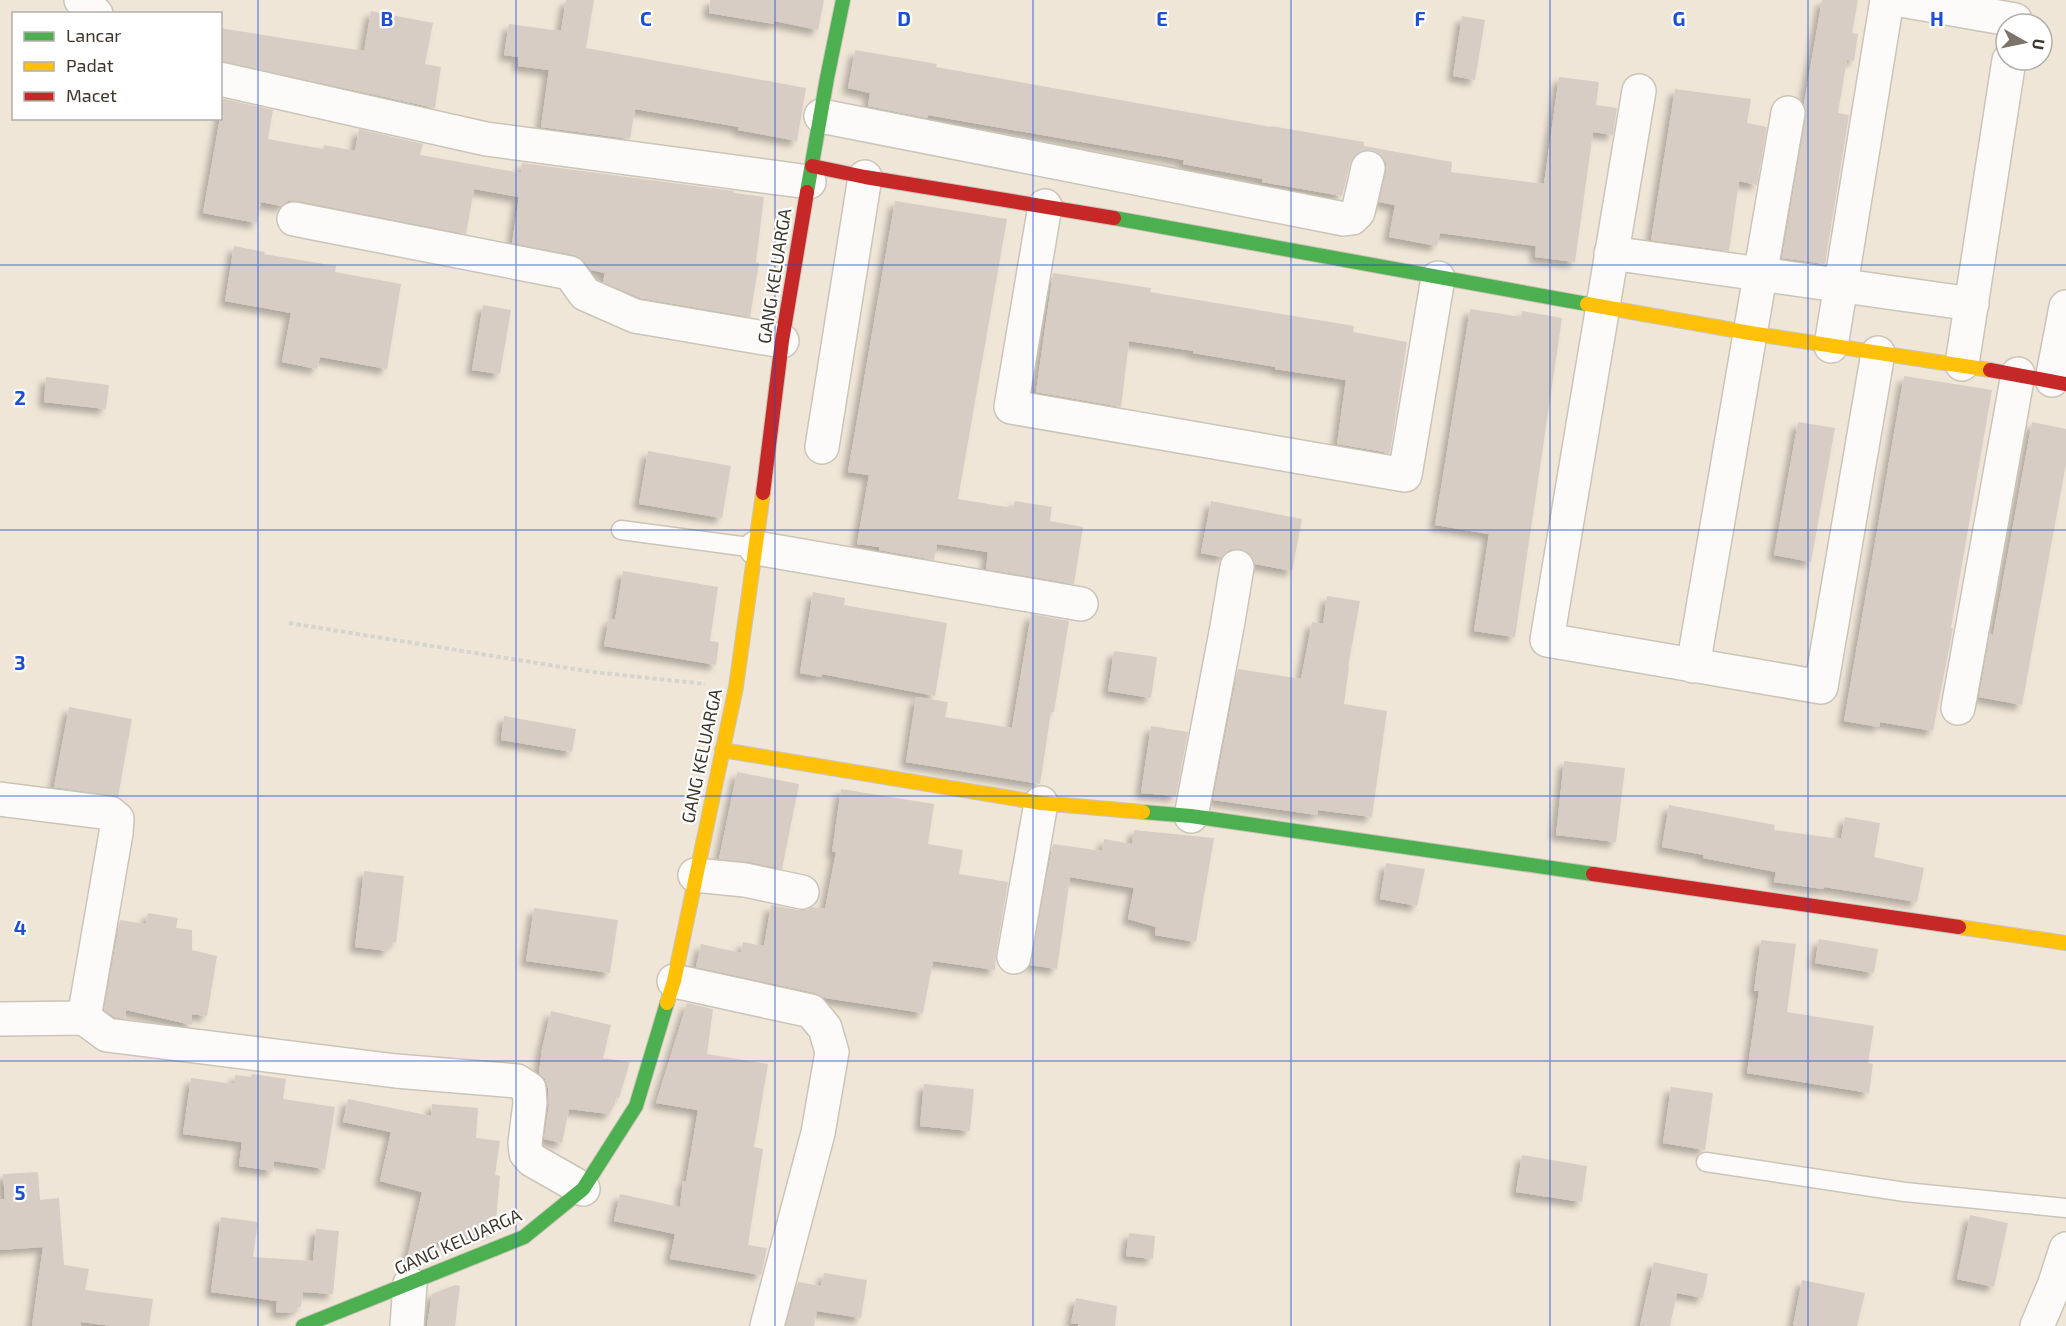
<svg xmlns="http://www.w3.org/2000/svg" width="2066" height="1326" viewBox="0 0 2066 1326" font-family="'Exo 2',sans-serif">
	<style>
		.building { fill: #d8cdc5; filter: url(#shadow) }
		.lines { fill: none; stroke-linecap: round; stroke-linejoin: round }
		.lane-casing { stroke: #cbc4b8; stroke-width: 21 }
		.street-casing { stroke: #cbc4b8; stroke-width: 36 }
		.fast-casing { stroke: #cbc4b8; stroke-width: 16 }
		.slow-casing { stroke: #cbc4b8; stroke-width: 16 }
		.jam-casing { stroke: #cbc4b8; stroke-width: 16 }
		.path { stroke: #d7d4d0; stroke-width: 4; stroke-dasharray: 4.5 3; stroke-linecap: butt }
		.lane { stroke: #fdfbf9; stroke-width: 18 }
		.street { stroke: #fdfbf9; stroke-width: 33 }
		.fast { stroke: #4caf50; stroke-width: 14 }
		.slow { stroke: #ffc107; stroke-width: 14 }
		.jam { stroke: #c62828; stroke-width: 14 }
		.grid { fill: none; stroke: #1d4ed8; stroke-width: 1.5; stroke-opacity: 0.55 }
		.labels { text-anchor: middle; stroke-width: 4.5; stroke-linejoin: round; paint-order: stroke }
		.street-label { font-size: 18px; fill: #3d362b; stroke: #fff }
		.grid-label { font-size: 20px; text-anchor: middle; font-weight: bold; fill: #1d4ed8; stroke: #fff; stroke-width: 4.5; stroke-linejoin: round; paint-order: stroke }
	</style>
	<defs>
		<filter id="shadow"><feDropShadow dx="-5.5" dy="5.5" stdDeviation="3" flood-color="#0004"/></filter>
	</defs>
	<rect width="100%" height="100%" fill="#f0e6d8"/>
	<path class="building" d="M 566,0 L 594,0 L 586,48 L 806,88 L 797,141 L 738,130 L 739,127 L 635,109 L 630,139 L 541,127 L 549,70 L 518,66 L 519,57 L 504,55 L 509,24 L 561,31 Z
		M 710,0 L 824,0 L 818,30 L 774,21 L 774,24 L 709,13 Z
		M 1822,0 L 1858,0 L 1852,33 L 1858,34 L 1854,61 L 1847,59 L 1838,113 L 1849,115 L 1825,264 L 1782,258 L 1806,116 L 1804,104 Z
		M 371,11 L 433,23 L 425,64 L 441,67 L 435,108 L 220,61 L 220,28 L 364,51 Z
		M 1462,16 L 1485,20 L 1475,80 L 1453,76 Z
		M 855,50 L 937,64 L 936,67 L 1271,127 L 1271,126 L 1364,142 L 1364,146 L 1452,162 L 1451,172 L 1544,184 L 1559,77 L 1599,82 L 1596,105 L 1617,108 L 1613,135 L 1593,132 L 1575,262 L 1535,257 L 1536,246 L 1440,233 L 1437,246 L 1389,237 L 1395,205 L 1379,202 L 1386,172 L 1386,163 L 1381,155 L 1373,150 L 1363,150 L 1354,156 L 1350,164 L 1342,196 L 1262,182 L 1262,179 L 1183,164 L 1184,160 L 928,115 L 927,118 L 868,106 L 870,93 L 848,88 Z
		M 1675,89 L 1751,99 L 1747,123 L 1767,127 L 1757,185 L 1739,181 L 1729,251 L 1651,240 Z
		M 220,98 L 273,110 L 268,139 L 323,149 L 324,145 L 355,151 L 359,129 L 423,144 L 420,155 L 521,173 L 522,163 L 733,191 L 734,193 L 764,197 L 756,262 L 759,263 L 750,317 L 640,298 L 603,282 L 605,273 L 591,270 L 585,262 L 574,255 L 512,243 L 519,197 L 474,189 L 466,234 L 298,201 L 288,201 L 281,206 L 261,202 L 257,223 L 203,213 L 220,118 Z
		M 895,201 L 1007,219 L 958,499 L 1013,508 L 1015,501 L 1052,507 L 1050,521 L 1083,527 L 1074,584 L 986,569 L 988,552 L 937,544 L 934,560 L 879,550 L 879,547 L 857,544 L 869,475 L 848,472 Z
		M 234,246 L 265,252 L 264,254 L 336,266 L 335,272 L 401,284 L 387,369 L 320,357 L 317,369 L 282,362 L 291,313 L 225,301 Z
		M 1053,273 L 1151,288 L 1150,292 L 1354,326 L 1353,332 L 1407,342 L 1390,453 L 1337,444 L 1346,380 L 1275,369 L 1276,367 L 1193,353 L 1194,351 L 1129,341 L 1121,407 L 1036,392 Z
		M 483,305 L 511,310 L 500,374 L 472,370 Z
		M 1470,309 L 1521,317 L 1522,311 L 1562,318 L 1515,637 L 1474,631 L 1489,534 L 1435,525 Z
		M 1904,376 L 1992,390 L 1951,628 L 1953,628 L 1933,731 L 1880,722 L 1879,727 L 1844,721 Z
		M 46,377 L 109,385 L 106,409 L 44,402 Z
		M 1798,422 L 1835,428 L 1811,562 L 1774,555 Z
		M 2032,422 L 2066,429 L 2066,464 L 2022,705 L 1979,697 L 1990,634 L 1993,635 Z
		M 648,451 L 731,466 L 722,518 L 639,504 Z
		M 1211,501 L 1302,519 L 1292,571 L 1255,564 L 1249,553 L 1241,549 L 1230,550 L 1222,557 L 1201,553 Z
		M 623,571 L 718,587 L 710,641 L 719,642 L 716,665 L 604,646 L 609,619 L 615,620 Z
		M 813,592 L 845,598 L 844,605 L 947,623 L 935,696 L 822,674 L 821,677 L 800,673 Z
		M 1327,596 L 1360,601 L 1348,667 L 1349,667 L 1344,704 L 1387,711 L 1372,817 L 1318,810 L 1317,815 L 1213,800 L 1238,669 L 1301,679 L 1312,622 L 1323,624 Z
		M 1031,614 L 1069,621 L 1054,712 L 1051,712 L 1040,784 L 906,762 L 916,697 L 948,702 L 945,717 L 1012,728 Z
		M 1114,651 L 1157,657 L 1151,698 L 1108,691 Z
		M 69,707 L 132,719 L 118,797 L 54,787 Z
		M 504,716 L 576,729 L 572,752 L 501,740 Z
		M 1151,726 L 1188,732 L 1176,796 L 1141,793 Z
		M 1564,761 L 1625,768 L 1616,842 L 1556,835 Z
		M 737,772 L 799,784 L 782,869 L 749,862 L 719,859 Z
		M 841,789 L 934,804 L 928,844 L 963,850 L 959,874 L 1008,882 L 996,954 L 995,970 L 933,961 L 923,1013 L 825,998 L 815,993 L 696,967 L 701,944 L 741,953 L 743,942 L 764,946 L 771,905 L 798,910 L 807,910 L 812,907 L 825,909 L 836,852 L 832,852 Z
		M 1669,805 L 1775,825 L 1774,830 L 1841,839 L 1845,817 L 1880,823 L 1874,857 L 1924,868 L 1917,902 L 1824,887 L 1823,889 L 1774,882 L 1776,872 L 1703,858 L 1704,855 L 1662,847 Z
		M 1134,830 L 1214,838 L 1196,942 L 1155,935 L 1156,927 L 1128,919 L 1134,888 L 1070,877 L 1057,969 L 1030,965 L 1053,844 L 1102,851 L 1104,839 L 1132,844 Z
		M 1386,863 L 1425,869 L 1417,906 L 1380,899 Z
		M 364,871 L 404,876 L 396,943 L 390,942 L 388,951 L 355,947 Z
		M 534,908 L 618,920 L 610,973 L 526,961 Z
		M 148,913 L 178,918 L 176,928 L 192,930 L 192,950 L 217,956 L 207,1016 L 192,1014 L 192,1025 L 126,1010 L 125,1018 L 114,1017 L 104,1010 L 120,920 L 146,924 Z
		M 1819,939 L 1878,949 L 1874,973 L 1815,963 Z
		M 1761,940 L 1796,944 L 1787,1012 L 1874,1026 L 1868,1063 L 1873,1064 L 1869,1093 L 1747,1073 L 1759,991 L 1754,991 Z
		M 687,1003 L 713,1009 L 707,1054 L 768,1064 L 754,1147 L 763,1149 L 748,1245 L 767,1248 L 761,1275 L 670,1259 L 675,1234 L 614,1221 L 620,1194 L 680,1207 L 683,1181 L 686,1181 L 698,1110 L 656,1103 Z
		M 551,1011 L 611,1025 L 603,1058 L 630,1062 L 619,1098 L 616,1097 L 615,1104 L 609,1114 L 569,1109 L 562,1143 L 544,1139 L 549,1105 L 548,1088 L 545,1079 L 539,1073 L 542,1049 Z
		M 252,1074 L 286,1079 L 283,1099 L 335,1107 L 325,1169 L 274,1161 L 273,1171 L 239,1166 L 242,1142 L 183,1134 L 191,1078 L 234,1084 L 235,1075 L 251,1077 Z
		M 924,1084 L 974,1089 L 970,1131 L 920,1126 Z
		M 1671,1087 L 1713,1093 L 1705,1150 L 1663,1143 Z
		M 348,1099 L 431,1116 L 432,1104 L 478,1108 L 476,1138 L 500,1141 L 495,1175 L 500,1176 L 495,1229 L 471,1238 L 437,1243 L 436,1252 L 416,1260 L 407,1259 L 422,1192 L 380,1181 L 391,1132 L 343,1122 Z
		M 1522,1155 L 1587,1166 L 1582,1202 L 1516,1192 Z
		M 38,1172 L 40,1200 L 59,1198 L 64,1265 L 89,1269 L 85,1290 L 153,1299 L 149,1326 L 113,1326 L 81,1322 L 80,1326 L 32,1326 L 43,1247 L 0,1250 L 0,1199 L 5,1199 L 3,1174 Z
		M 1970,1215 L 2008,1223 L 1994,1287 L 1957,1279 Z
		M 221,1217 L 258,1222 L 253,1257 L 313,1261 L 316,1229 L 339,1231 L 333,1294 L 303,1292 L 301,1306 L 290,1313 L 276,1312 L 277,1301 L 211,1292 Z
		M 1129,1233 L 1155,1236 L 1153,1259 L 1126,1256 Z
		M 1654,1262 L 1708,1274 L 1703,1298 L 1677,1293 L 1670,1326 L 1640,1326 Z
		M 824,1273 L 867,1280 L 861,1318 L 817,1311 L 814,1326 L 786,1326 L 798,1282 L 821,1286 Z
		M 1802,1280 L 1865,1293 L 1857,1326 L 1793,1326 Z
		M 455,1285 L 460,1286 L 455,1326 L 427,1326 L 432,1294 Z
		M 1076,1298 L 1117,1306 L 1115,1326 L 1078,1326 L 1078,1324 L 1071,1323 Z"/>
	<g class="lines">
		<g class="lane-casing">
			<path id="lane" d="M 621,530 L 756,548
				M 1706,1162 L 1905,1192 L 2066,1208"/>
		</g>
		<g class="street-casing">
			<path id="street" d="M 81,0 L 96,14
				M 1901,0 L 2015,20
				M 220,79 L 486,139 L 809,182
				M 1639,91 L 1547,640 L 1821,687 L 1878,353
				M 821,116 L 1344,219 L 1352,218 L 1358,212 L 1368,168
				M 1045,206 L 1011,407 L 1405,475 L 1438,278
				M 294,219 L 570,273 L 585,294 L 635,316 L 782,341
				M 1611,253 L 1972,304
				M 1831,346 L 1887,0
				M 1962,364 L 2009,60
				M 2052,380 L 2066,307
				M 822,447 L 865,177
				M 756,548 L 1081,604
				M 1693,666 L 1788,113
				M 1958,708 L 2018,374
				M 0,799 L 110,813 L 117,819 L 116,833 L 84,1018 L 107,1035 L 396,1071 L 517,1081 L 529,1089 L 530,1103 L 525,1143 L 526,1153 L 532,1160 L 583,1189
				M 1191,816 L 1227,627 L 1237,567
				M 695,875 L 745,880 L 802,892
				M 1014,957 L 1041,803
				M 674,981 L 811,1011 L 825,1028 L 832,1052 L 818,1133 L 767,1326
				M 1,1019 L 84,1018
				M 407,1326 L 410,1284
				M 2037,1326 L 2054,1286 L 2066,1249"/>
		</g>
		<g class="fast-casing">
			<path id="fast" d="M 807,192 L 827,78 L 843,0
				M 1114,218 L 1587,304
				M 1143,812 L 1191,816 L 1593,874
				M 303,1326 L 524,1237 L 583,1189 L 636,1106 L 667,1003"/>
		</g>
		<g class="slow-casing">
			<path id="slow" d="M 1587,304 L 1750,333 L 1990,370
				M 722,750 L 1041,803 L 1143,812
				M 1959,927 L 2066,943
				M 667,1003 L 674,981 L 736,687 L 763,493"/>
		</g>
		<g class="jam-casing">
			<path id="jam" d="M 812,166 L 865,177 L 1114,218
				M 1990,370 L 2066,384
				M 763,493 L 782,341 L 807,192
				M 1593,874 L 1959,927"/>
		</g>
		<path class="path" d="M 289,623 L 593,672 L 705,684"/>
		<use href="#lane" class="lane"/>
		<use href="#street" class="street"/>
		<use href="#fast" class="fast"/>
		<use href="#slow" class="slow"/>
		<use href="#jam" class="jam"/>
	</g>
	<path class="grid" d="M 258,0 L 258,1326M 516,0 L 516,1326M 775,0 L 775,1326M 1033,0 L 1033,1326M 1291,0 L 1291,1326M 1550,0 L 1550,1326M 1808,0 L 1808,1326M 0,265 L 2066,265M 0,530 L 2066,530M 0,796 L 2066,796M 0,1061 L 2066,1061"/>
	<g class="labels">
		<g class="street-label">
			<text transform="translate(775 276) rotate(-81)" y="6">GANG KELUARGA</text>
			<text transform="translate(702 756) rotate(-78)" y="6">GANG KELUARGA</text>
			<text transform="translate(458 1242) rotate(-24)" y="6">GANG KELUARGA</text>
		</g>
	</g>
	<g class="grid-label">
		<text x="387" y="26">B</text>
		<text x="646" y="26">C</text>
		<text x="904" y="26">D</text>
		<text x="1162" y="26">E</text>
		<text x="1420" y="26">F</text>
		<text x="1679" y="26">G</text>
		<text x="1937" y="26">H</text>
		<text x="20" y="405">2</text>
		<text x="20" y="670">3</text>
		<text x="20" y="935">4</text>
		<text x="20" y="1200">5</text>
	</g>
	<rect x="12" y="12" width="210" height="108" fill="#ffffff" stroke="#b1afaa" stroke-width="1.5"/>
	<rect x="24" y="32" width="30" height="9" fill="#4caf50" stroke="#b1afaa" stroke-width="1.5"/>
	<text x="66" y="42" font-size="18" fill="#3d362b">Lancar</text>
	<rect x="24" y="62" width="30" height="9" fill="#ffc107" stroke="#b1afaa" stroke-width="1.5"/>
	<text x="66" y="72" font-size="18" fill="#3d362b">Padat</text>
	<rect x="24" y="92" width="30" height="9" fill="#c62828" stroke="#b1afaa" stroke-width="1.5"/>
	<text x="66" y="102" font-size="18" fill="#3d362b">Macet</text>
	<g transform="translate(2024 42) rotate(99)"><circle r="28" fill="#ffffff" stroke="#b1afaa" stroke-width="1.5"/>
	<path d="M0-4.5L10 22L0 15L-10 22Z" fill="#7c7468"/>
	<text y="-9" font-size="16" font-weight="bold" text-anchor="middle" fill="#3d362b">U</text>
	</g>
</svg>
